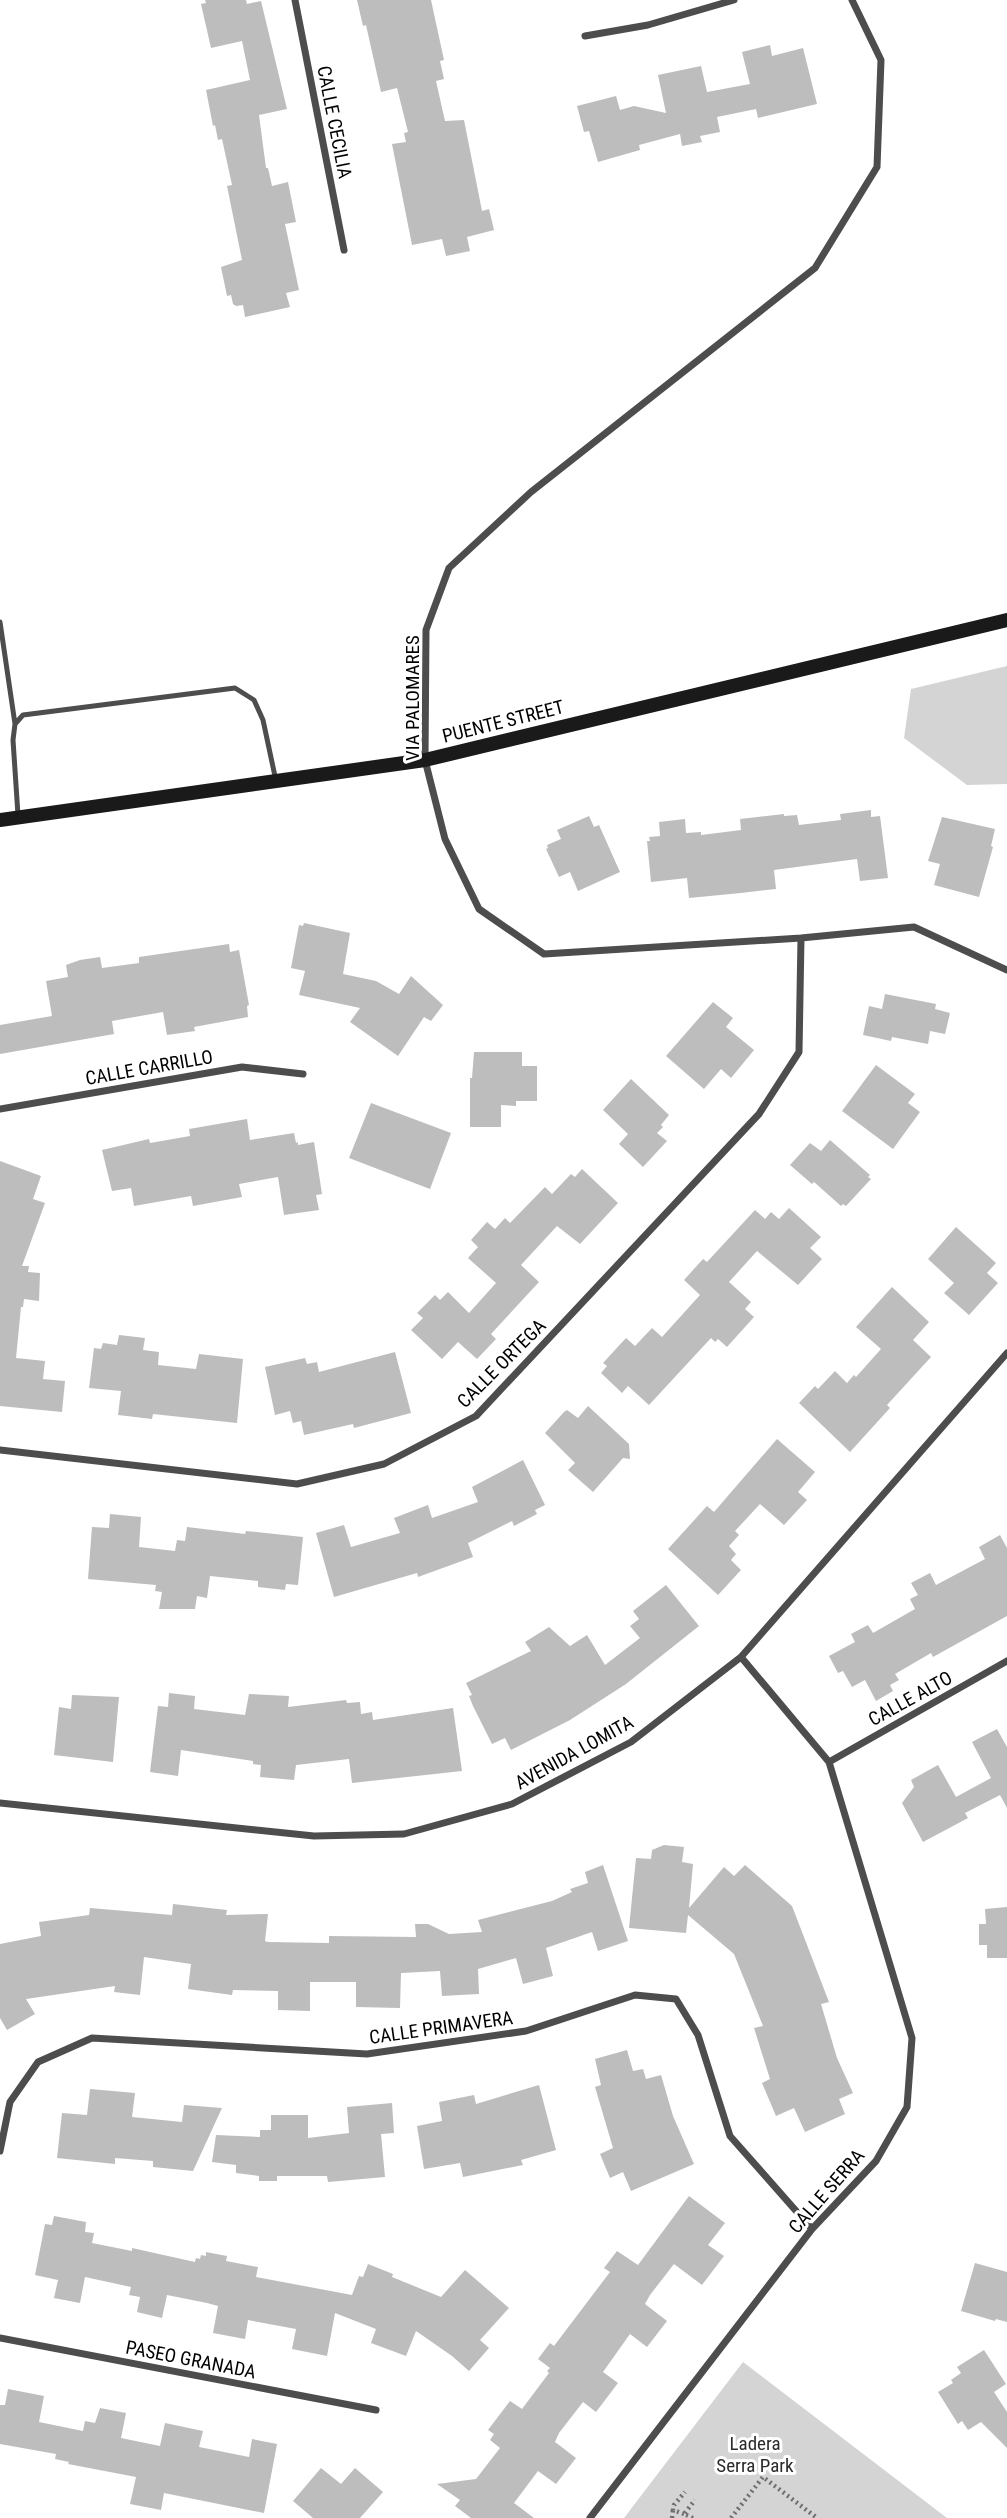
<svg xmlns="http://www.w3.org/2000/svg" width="1007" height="2518" viewBox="0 0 1007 2518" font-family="'Roboto Condensed',sans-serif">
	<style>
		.green { fill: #d4d4d4 }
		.building { fill: #bdbdbd }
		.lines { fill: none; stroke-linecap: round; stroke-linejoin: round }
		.path { stroke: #6f6f6f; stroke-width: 4.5; stroke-dasharray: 2 3.5; stroke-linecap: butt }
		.lane { stroke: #4d4d4d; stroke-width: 5 }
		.street { stroke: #4d4d4d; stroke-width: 7 }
		.secondary { stroke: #1a1a1a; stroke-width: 14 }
		.labels { text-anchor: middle; stroke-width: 6; stroke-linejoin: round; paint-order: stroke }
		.street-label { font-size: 19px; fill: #000; stroke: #fff }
		.park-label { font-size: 19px; fill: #2b2b2b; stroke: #fff }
	</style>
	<rect width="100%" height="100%" fill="#fff"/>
	<path class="green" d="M 1007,666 L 1007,784 L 967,785 L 904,738 L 911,689 Z
		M 743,2362 L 947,2518 L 624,2518 Z"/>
	<path class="building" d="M 205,0 L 246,0 L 247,4 L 261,1 L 287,109 L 259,115 L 266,168 L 268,168 L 272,186 L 288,182 L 296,222 L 285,224 L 299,290 L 286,293 L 290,307 L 245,317 L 243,305 L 236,306 L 233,304 L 231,295 L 227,296 L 221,267 L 242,260 L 227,186 L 232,185 L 222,139 L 218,140 L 215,125 L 213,126 L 206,90 L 250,80 L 242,41 L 211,48 L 201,4 L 206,3 Z
		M 357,0 L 431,0 L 444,60 L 440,61 L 444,79 L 436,81 L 445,121 L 464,120 L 482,211 L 489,209 L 494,230 L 467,237 L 470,251 L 446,256 L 442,239 L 412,245 L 392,144 L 406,142 L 404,133 L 408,132 L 397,88 L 381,92 L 366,25 L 363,26 Z
		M 770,45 L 772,56 L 803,48 L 817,104 L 758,118 L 756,109 L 717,117 L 720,132 L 700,136 L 702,142 L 682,146 L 680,134 L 639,145 L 640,150 L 598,162 L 589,131 L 584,132 L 577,106 L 616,96 L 620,110 L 634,106 L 666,113 L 658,75 L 701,66 L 707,92 L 750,84 L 742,52 Z
		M 871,810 L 871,817 L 880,816 L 888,878 L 860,881 L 857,859 L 774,870 L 776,889 L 741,893 L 689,898 L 687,878 L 651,882 L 647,841 L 650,841 L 649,837 L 660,836 L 659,822 L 685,819 L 686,833 L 701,832 L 701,835 L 741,830 L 740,819 L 784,814 L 784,816 L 797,815 L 799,825 L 841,820 L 840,814 Z
		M 589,816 L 594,827 L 599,825 L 620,872 L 578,891 L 570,872 L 559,877 L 546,849 L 548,848 L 547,845 L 561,839 L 557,830 Z
		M 942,817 L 995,829 L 991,846 L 993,847 L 979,897 L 934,885 L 940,864 L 928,861 Z
		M 304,923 L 350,933 L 343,974 L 376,981 L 399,994 L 411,976 L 443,1005 L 431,1021 L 424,1017 L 398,1056 L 350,1022 L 360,1008 L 299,995 L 305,971 L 291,968 L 299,925 L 303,926 Z
		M 229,944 L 230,952 L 239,950 L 249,1005 L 247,1006 L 248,1017 L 194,1027 L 195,1031 L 167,1035 L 163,1012 L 112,1021 L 114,1034 L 0,1054 L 0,1025 L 52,1016 L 46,981 L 68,977 L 66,965 L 80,960 L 100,957 L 102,968 L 139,963 L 139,957 Z
		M 885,994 L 936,1004 L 935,1009 L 950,1013 L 945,1034 L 930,1031 L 928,1044 L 892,1037 L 891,1041 L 863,1035 L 869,1006 L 882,1009 Z
		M 713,1002 L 733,1018 L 726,1027 L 754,1050 L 731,1078 L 721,1069 L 704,1089 L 666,1056 Z
		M 474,1052 L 522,1052 L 522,1066 L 537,1066 L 537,1101 L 516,1101 L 516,1106 L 501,1105 L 501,1127 L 470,1127 L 470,1078 L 472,1078 Z
		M 876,1065 L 915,1094 L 908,1103 L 920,1112 L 893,1149 L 842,1111 Z
		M 631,1079 L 669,1115 L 661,1125 L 663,1127 L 657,1133 L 667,1141 L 643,1167 L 619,1144 L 628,1134 L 603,1110 Z
		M 371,1103 L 451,1133 L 430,1189 L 349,1158 Z
		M 247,1119 L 250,1140 L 294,1133 L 296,1143 L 298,1142 L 298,1145 L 314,1142 L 322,1194 L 316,1195 L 319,1210 L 284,1215 L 278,1177 L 239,1184 L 242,1197 L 193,1206 L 191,1196 L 134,1206 L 131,1188 L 112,1191 L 102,1150 L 149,1139 L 150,1143 L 190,1136 L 189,1129 Z
		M 830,1140 L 870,1175 L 868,1177 L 871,1179 L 846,1206 L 843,1204 L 841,1206 L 814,1182 L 812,1184 L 790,1165 L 810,1143 L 821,1151 Z
		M 0,1161 L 41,1176 L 33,1199 L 45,1203 L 22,1266 L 29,1266 L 28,1272 L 40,1273 L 39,1301 L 24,1299 L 23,1307 L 21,1307 L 16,1358 L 45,1361 L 43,1379 L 65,1381 L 62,1412 L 0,1406 Z
		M 582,1169 L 618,1203 L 580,1244 L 557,1226 L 521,1265 L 539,1282 L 491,1334 L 496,1339 L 477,1359 L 458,1342 L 442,1359 L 411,1330 L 423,1318 L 417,1313 L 435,1295 L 440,1300 L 448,1292 L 469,1313 L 496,1283 L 468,1258 L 478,1247 L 471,1240 L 487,1222 L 495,1229 L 505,1218 L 510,1223 L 545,1187 L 552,1194 L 571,1174 L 575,1177 Z
		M 789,1208 L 821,1237 L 810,1248 L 822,1259 L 798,1285 L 757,1251 L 729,1282 L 751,1302 L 745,1309 L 754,1317 L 727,1347 L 718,1339 L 715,1342 L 711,1338 L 649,1405 L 628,1386 L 622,1393 L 601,1373 L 607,1366 L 603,1363 L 626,1338 L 635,1346 L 652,1328 L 662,1337 L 700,1295 L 684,1280 L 703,1259 L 707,1262 L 755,1210 L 765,1219 L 771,1212 L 779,1219 Z
		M 956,1227 L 996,1263 L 987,1273 L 998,1283 L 969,1315 L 944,1293 L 954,1283 L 928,1259 Z
		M 892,1287 L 929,1322 L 913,1340 L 931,1357 L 887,1405 L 890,1408 L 850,1452 L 799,1403 L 815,1386 L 818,1389 L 835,1371 L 847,1383 L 854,1375 L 856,1377 L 881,1349 L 856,1327 Z
		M 119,1335 L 145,1338 L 143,1350 L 159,1352 L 158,1365 L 196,1369 L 199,1354 L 243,1359 L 237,1423 L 153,1414 L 152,1419 L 118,1415 L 121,1391 L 89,1388 L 94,1348 L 101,1349 L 103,1343 L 117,1345 Z
		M 395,1352 L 411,1413 L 354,1428 L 353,1424 L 304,1435 L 301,1421 L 293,1423 L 290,1411 L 275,1415 L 265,1367 L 305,1358 L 307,1364 L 317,1362 L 319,1372 Z
		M 588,1406 L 629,1444 L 630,1459 L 623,1458 L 593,1492 L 568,1470 L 575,1463 L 545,1433 L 564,1412 L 567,1410 L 578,1418 Z
		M 777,1439 L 815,1472 L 798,1492 L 807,1500 L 784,1525 L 760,1504 L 735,1531 L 739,1535 L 729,1546 L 736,1554 L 731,1560 L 741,1570 L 718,1595 L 668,1549 L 707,1506 L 714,1512 Z
		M 523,1460 L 545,1505 L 535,1510 L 537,1514 L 514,1526 L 512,1521 L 468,1543 L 473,1557 L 418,1577 L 417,1573 L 334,1597 L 316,1533 L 344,1525 L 351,1547 L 400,1533 L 394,1518 L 428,1505 L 432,1518 L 478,1502 L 472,1487 Z
		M 110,1514 L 141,1517 L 139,1547 L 175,1551 L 177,1540 L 185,1541 L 187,1527 L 245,1534 L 246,1531 L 303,1537 L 298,1585 L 286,1584 L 285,1590 L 258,1587 L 258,1581 L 210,1576 L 207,1598 L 197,1596 L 195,1609 L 159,1609 L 162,1592 L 155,1591 L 156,1585 L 88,1579 L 92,1527 L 109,1528 Z
		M 1000,1535 L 1007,1548 L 1007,1616 L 933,1657 L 931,1653 L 895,1674 L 899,1680 L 890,1685 L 893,1691 L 876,1701 L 865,1680 L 852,1687 L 843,1671 L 838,1673 L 829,1656 L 855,1642 L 851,1634 L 868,1625 L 873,1633 L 915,1609 L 910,1599 L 918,1595 L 911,1583 L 930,1573 L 936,1585 L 985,1559 L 979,1547 Z
		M 666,1585 L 699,1626 L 626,1684 L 570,1720 L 511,1750 L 505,1738 L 492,1744 L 473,1706 L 469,1696 L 472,1695 L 466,1683 L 531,1651 L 525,1642 L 549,1627 L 570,1646 L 587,1635 L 605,1665 L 640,1638 L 630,1626 L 639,1619 L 633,1611 Z
		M 169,1693 L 195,1696 L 194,1709 L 245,1715 L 249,1694 L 289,1696 L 288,1707 L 346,1700 L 347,1703 L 360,1702 L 361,1714 L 372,1712 L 373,1720 L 453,1708 L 462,1771 L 352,1783 L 349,1759 L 296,1765 L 294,1780 L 260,1777 L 261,1765 L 253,1764 L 253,1761 L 181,1750 L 178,1776 L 150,1772 L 158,1706 L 168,1707 Z
		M 72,1695 L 119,1697 L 113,1762 L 54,1755 L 59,1707 L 71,1709 Z
		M 997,1729 L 1007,1747 L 1007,1808 L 1000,1795 L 965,1813 L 968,1818 L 923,1842 L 902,1803 L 914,1787 L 911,1780 L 938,1765 L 956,1797 L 991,1778 L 972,1742 Z
		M 664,1845 L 684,1847 L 682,1862 L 693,1864 L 689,1908 L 724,1867 L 734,1876 L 745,1865 L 792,1906 L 829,2002 L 821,2004 L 837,2058 L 853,2093 L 839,2099 L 845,2114 L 805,2132 L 794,2108 L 776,2116 L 762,2083 L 770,2079 L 754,2028 L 763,2026 L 734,1954 L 714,1937 L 688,1915 L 686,1933 L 629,1928 L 636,1858 L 651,1859 L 652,1850 Z
		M 603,1865 L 628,1941 L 598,1951 L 592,1932 L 546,1948 L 553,1976 L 523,1984 L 516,1958 L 478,1969 L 479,1994 L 442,1996 L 440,1971 L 401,1973 L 400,2008 L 356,2007 L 356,1982 L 310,1982 L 310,2011 L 278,2010 L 278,1991 L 233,1990 L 232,1995 L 188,1989 L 191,1964 L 144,1957 L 140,1995 L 114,1992 L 115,1986 L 26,1999 L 35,2014 L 7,2030 L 0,2018 L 0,1944 L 41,1936 L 39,1922 L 89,1915 L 90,1908 L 172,1915 L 173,1904 L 227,1910 L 226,1915 L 268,1914 L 265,1941 L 268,1942 L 329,1943 L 329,1936 L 416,1937 L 415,1924 L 428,1924 L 449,1934 L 482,1932 L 478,1920 L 552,1901 L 572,1892 L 570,1889 L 588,1883 L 585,1872 Z
		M 1007,1907 L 1007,1958 L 987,1958 L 987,1945 L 979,1945 L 979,1924 L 986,1924 L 985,1909 Z
		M 627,2050 L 633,2071 L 643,2069 L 646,2079 L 661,2075 L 673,2116 L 694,2164 L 631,2191 L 623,2172 L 610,2178 L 600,2154 L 613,2148 L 595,2087 L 601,2085 L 595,2059 Z
		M 539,2085 L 556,2150 L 521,2160 L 523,2165 L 463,2177 L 460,2163 L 424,2169 L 417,2126 L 442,2121 L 439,2102 L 474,2095 L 476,2104 Z
		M 90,2089 L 135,2093 L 132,2117 L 182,2122 L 184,2105 L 222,2108 L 193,2171 L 153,2167 L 153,2161 L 115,2158 L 115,2164 L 57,2158 L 62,2113 L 87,2115 Z
		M 392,2103 L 394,2133 L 381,2134 L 385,2177 L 328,2182 L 327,2176 L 277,2176 L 277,2181 L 259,2181 L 259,2176 L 236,2173 L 236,2165 L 212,2162 L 216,2135 L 260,2137 L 260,2130 L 271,2130 L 271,2115 L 308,2115 L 308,2138 L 349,2133 L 347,2107 Z
		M 689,2196 L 725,2223 L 708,2245 L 724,2256 L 702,2285 L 674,2264 L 650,2295 L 645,2304 L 667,2321 L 647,2347 L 630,2334 L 603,2372 L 618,2383 L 596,2412 L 583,2402 L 559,2433 L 555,2442 L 576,2458 L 556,2484 L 538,2471 L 514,2503 L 534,2518 L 471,2518 L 455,2506 L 460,2500 L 437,2484 L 476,2479 L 500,2448 L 490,2440 L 494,2434 L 488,2430 L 510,2401 L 522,2409 L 549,2373 L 547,2371 L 550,2368 L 538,2359 L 550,2343 L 554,2346 L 610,2272 L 604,2268 L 617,2251 L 638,2265 Z
		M 54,2216 L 86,2222 L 85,2232 L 94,2233 L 92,2243 L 132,2251 L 132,2248 L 195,2262 L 196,2258 L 200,2259 L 201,2255 L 206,2256 L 206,2252 L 227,2256 L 226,2261 L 258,2267 L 256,2277 L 352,2295 L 359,2276 L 363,2277 L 368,2264 L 393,2274 L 392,2277 L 441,2297 L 465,2270 L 509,2308 L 480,2340 L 489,2348 L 469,2371 L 452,2356 L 416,2331 L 406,2356 L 371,2343 L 376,2329 L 335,2313 L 327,2356 L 292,2349 L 296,2329 L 248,2320 L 245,2339 L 213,2333 L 218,2306 L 207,2303 L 167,2295 L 162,2318 L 137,2312 L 140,2297 L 129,2295 L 131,2287 L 85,2277 L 80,2303 L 54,2298 L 58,2280 L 35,2275 L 45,2224 L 52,2225 Z
		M 975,2263 L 1007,2272 L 1007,2322 L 996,2319 L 995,2321 L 961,2311 Z
		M 984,2350 L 1006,2384 L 994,2392 L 1007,2412 L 1007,2448 L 981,2422 L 968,2430 L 962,2421 L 958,2424 L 938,2392 L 953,2383 L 951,2380 L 961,2373 L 957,2367 Z
		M 8,2389 L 44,2396 L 39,2422 L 83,2431 L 85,2421 L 95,2423 L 100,2408 L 126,2413 L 121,2438 L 160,2446 L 165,2423 L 203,2431 L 199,2447 L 249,2457 L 252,2439 L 277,2444 L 264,2513 L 164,2493 L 161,2510 L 130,2504 L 136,2477 L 68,2464 L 69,2462 L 55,2459 L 56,2454 L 0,2444 L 0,2405 L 5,2405 Z
		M 321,2468 L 341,2484 L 355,2468 L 383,2492 L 360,2518 L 313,2518 L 293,2501 Z"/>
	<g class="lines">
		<path class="path" d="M 684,2514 L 673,2510 L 674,2505 L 685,2492
			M 672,2518 L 673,2510
			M 693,2518 L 684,2514 L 695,2500
			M 731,2518 L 763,2477 L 817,2518"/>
		<path class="lane" d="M 0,622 L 15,724
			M 18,815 L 13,740 L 15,724 L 23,715 L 235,688 L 254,700 L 263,720 L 276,781"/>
		<path class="street" d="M 295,0 L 344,250
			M 852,0 L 881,60 L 877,167 L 815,268 L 531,492 L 449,568 L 426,630 L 425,760 L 445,839 L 479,909 L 544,954 L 801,938 L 914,927 L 1007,970
			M 585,36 L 648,25 L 734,0
			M 0,1109 L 242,1067 L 303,1074
			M 0,1450 L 297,1484 L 384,1464 L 476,1416 L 759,1114 L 799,1052 L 801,938
			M 829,1762 L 1007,1661
			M 0,1803 L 314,1836 L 404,1834 L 512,1804 L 631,1742 L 741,1657 L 1007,1353
			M 0,2151 L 10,2102 L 38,2062 L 92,2038 L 367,2054 L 526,2031 L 635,1995 L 676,1999 L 698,2035 L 730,2136 L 812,2229
			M 0,2338 L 376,2410
			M 590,2518 L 812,2229 L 876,2161 L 907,2107 L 912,2038 L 829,1762 L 741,1657"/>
		<path class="secondary" d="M 0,820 L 425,760 L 1007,620"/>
	</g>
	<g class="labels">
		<g class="street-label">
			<text transform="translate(335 122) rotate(79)" y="7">CALLE CECILIA</text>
			<text transform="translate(412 698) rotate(-90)" y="7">VIA PALOMARES</text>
			<text transform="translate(503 721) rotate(-14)" y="7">PUENTE STREET</text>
			<text transform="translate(149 1067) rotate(-10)" y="7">CALLE CARRILLO</text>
			<text transform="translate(501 1363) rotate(-45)" y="7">CALLE ORTEGA</text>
			<text transform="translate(910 1698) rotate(-29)" y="7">CALLE ALTO</text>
			<text transform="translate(574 1752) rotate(-29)" y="7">AVENIDA LOMITA</text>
			<text transform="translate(441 2027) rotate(-8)" y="7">CALLE PRIMAVERA</text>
			<text transform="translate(826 2191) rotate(-49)" y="7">CALLE SERRA</text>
			<text transform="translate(191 2359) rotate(11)" y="7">PASEO GRANADA</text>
		</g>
		<g class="park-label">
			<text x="755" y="2450">Ladera<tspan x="755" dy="22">Serra Park</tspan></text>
		</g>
	</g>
</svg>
